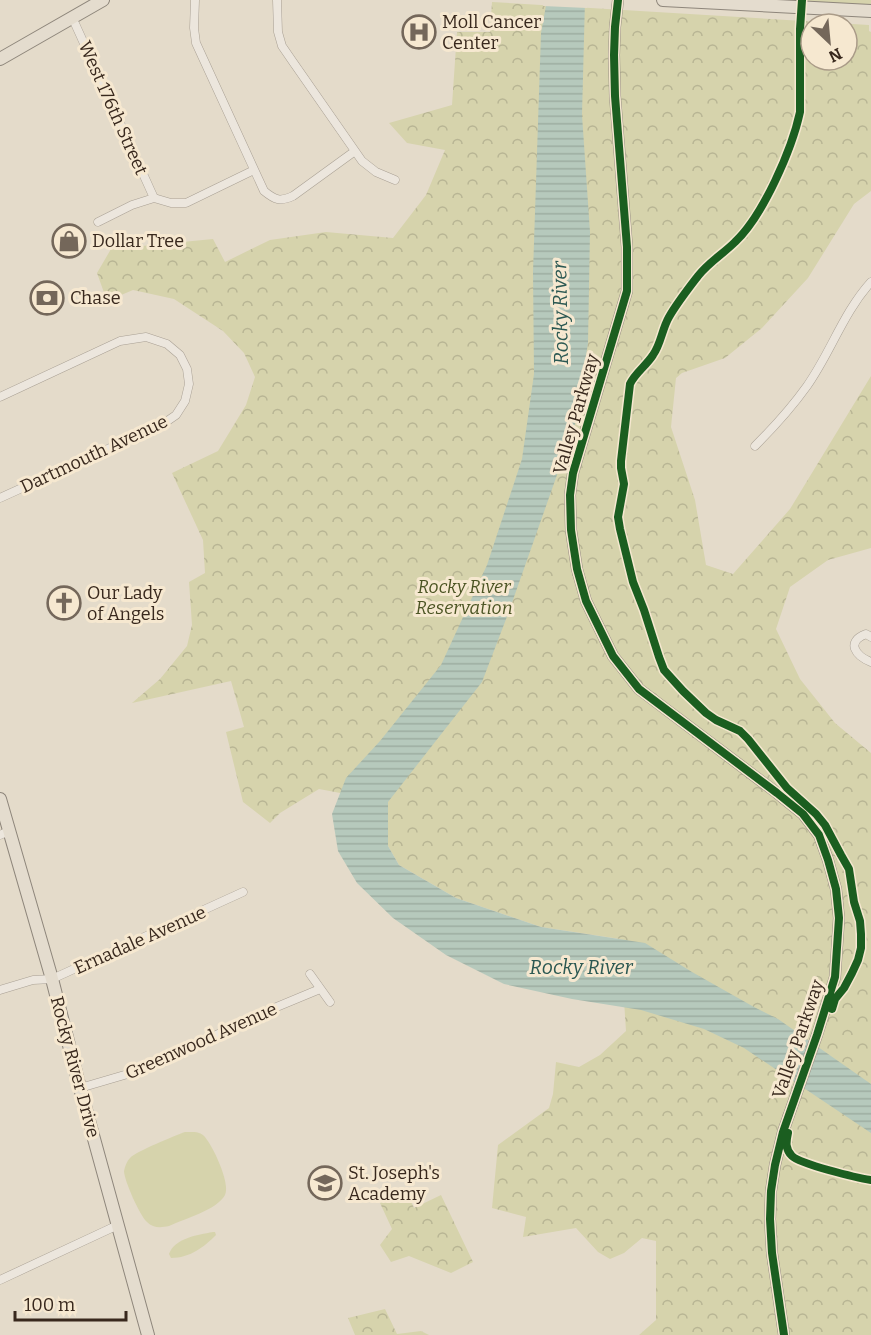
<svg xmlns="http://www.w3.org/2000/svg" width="871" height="1335" viewBox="0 0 871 1335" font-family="Bitter,serif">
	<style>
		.grass { fill: #d6d3ac }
		.forest { fill: url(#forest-crowns); fill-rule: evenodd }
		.water { fill: url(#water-rules) }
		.pier { fill: #e4dbca }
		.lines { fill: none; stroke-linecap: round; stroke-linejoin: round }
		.street-casing { stroke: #a9a094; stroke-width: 9 }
		.secondary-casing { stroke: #998f84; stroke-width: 12 }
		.primary-casing { stroke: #8e867b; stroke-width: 14 }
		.street { stroke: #ece6dd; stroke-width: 8 }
		.secondary { stroke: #ece6dd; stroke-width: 10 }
		.primary { stroke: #e4dcce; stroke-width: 12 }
		.cycleway-casing { stroke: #f6e8d0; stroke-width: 11 }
		.cycleway { stroke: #1b5e20; stroke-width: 8 }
		.labels { text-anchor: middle; stroke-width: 6; stroke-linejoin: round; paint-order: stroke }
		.poi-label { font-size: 18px; fill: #38281d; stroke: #f6e8d0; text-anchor: start }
		.street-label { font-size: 18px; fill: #38281d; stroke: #f6e8d0 }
		.park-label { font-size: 18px; font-style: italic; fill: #4b5423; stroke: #f6e8d0 }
		.water-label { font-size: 20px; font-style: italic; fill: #2b5852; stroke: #f6e8d0 }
	</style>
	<defs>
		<pattern id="forest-crowns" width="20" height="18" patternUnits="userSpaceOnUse" patternTransform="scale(1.5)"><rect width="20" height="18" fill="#d6d3ac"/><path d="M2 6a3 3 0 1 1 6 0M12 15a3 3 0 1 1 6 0" fill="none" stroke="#b8b594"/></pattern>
		<pattern id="water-rules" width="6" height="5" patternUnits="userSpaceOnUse" patternTransform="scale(1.5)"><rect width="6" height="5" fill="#b6c9bc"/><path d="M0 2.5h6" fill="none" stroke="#9dada1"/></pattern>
	</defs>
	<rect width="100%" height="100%" fill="#e4dbca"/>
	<path class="grass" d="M 185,1132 C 192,1132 198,1131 203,1135 C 212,1143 231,1184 225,1195 C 217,1210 184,1219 169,1226 C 160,1228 153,1228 147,1222 C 140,1216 124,1180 124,1171 C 125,1166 127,1161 130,1158 C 137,1151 174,1136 185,1132 Z
		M 213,1232 L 215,1232 L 216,1235 C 204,1247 190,1258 171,1258 L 169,1254 C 175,1238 197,1235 213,1232 Z"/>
	<path class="forest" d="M 696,0 L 871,0 L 871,16 Z
		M 492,2 L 869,25 L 869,31 L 871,32 L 871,191 L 854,204 L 808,278 L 762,328 L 725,358 L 682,373 L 676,378 L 671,427 L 695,500 L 706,565 L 733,574 L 790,509 L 871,376 L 871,548 L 828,560 L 790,587 L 776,629 L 800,679 L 835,723 L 871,753 L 871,1335 L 639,1335 L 656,1320 L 656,1241 L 642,1238 L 624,1253 L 610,1259 L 598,1252 L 576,1228 L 523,1237 L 526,1217 L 492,1208 L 498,1145 L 549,1108 L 553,1094 L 556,1062 L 579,1067 L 600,1055 L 626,1031 L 620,939 L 541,927 L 456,898 L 399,865 L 388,846 L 388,802 L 319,789 L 280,813 L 270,823 L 243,802 L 226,732 L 244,727 L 231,681 L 132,703 L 160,679 L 187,646 L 192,625 L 189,582 L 205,573 L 203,540 L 172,473 L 218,451 L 246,405 L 255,377 L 244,353 L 223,331 L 174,299 L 133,290 L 107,301 L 97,273 L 111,249 L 213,239 L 225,262 L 270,240 L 326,232 L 393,238 L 426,195 L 445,150 L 407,143 L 389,123 L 452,105 L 457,32 L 490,32 ZM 811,24 L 847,24 L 847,60 L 811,60 Z
		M 406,1191 L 414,1208 L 441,1195 L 473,1262 L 451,1273 L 409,1256 L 391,1262 L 380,1245 L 392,1229 L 380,1203 Z
		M 385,1309 L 397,1334 L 421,1331 L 429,1335 L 355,1335 L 348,1318 Z"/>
	<path class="water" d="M 547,0 L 585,0 L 582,115 L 590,232 L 588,343 L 576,421 L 508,614 L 482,682 L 388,802 L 388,846 L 399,865 L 456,898 L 541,927 L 645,943 L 692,972 L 754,1007 L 778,1019 L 871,1084 L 871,1133 L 744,1048 L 704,1029 L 641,1010 L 572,999 L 504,984 L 446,955 L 393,918 L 357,883 L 338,851 L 332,814 L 346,778 L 380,741 L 441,665 L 487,565 L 522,459 L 534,374 L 533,272 L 541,33 Z"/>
	<path class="pier" d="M 544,0 L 588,0 L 587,8 L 543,6 Z"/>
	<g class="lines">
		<g class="street-casing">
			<path id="street" d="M 195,0 L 194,28 L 196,43 L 264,191 C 275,200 280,202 293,196 L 355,151
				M 277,0 L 278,32 L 282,46 L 293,62 L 362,161 L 376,172 L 395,180
				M 72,17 L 154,198
				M 98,222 L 132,205 L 154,198 L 171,203 L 186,203 L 254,170
				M 0,397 L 120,341 L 146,337 L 167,344 L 180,355 L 187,369 L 189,384 L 185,401 L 176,415 L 163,424 L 0,498
				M 755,446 C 774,427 792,407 807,386 C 831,352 843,313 871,282
				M 871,637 L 866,634 C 845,642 856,656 871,662
				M 0,835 L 9,831
				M 310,974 L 330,1002
				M 0,990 L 33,980 L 52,979 L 243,892
				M 80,1088 L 138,1071 L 167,1059 L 255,1016 L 320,989
				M 0,1280 L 118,1225"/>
		</g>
		<g class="secondary-casing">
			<path id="secondary" d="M 618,0 L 615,27 L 614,55 L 615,96 L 627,247 L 627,291 L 573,473 L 570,495 L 571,530 L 577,569 L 586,601 L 613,656 L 639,689 L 777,793 L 803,814 L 819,835 L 828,860 L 836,889 L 839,918 L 835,977 L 817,1035 L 783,1132 L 775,1165 L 771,1191 L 770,1219 L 772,1253 L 784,1335"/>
		</g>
		<g class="primary-casing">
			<path id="primary" d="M 663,0 L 871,11
				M 0,59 L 103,0
				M 0,799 L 52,979 L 80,1088 L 148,1335"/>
		</g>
		<use href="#street" class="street"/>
		<use href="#secondary" class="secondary"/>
		<use href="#primary" class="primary"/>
		<g class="cycleway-casing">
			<path id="cycleway" d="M 618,0 L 615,27 L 614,55 L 615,96 L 627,247 L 627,291 L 573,473 L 570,495 L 571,530 L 577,569 L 586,601 L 613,656 L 639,689 L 777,793 L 803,814 L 819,835 L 828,860 L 836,889 L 839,918 L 835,977 L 817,1035 L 783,1132 L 775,1165 L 771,1191 L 770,1219 L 772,1253 L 784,1335
				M 802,0 L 800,29 L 800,112 C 792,149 763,216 735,242 C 723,254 709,262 698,276 C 688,289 677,303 669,317 C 662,329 661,344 653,355 C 646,366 635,373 630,384 L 621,461 L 621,468 L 624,484 L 618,517 L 620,529 L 633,582 L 644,610 L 659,657 L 664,670 L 683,691 L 706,713 L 716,720 L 740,731 L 748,739 L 787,788 L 816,814 L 825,825 L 841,855 L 849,869 L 854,902 L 860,921 L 861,934 L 861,948 L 858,960 L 852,973 L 844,988 L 835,999 L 832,1009
				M 788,1133 C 786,1142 785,1149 792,1156 C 800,1164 857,1178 871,1180"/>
		</g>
		<use href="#cycleway" class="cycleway"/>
	</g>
	<defs>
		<g id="hospital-ring" transform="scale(1.725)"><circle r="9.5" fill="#f6e8d0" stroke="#74675a" stroke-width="1.5"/><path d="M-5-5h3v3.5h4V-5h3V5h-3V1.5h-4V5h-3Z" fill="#74675a"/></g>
		<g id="shop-ring" transform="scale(1.725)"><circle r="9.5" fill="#f6e8d0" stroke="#74675a" stroke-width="1.5"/><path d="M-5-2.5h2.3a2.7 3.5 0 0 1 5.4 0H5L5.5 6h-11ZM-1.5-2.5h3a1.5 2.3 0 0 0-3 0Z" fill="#74675a"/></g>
		<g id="bank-ring" transform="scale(1.725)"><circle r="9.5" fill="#f6e8d0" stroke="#74675a" stroke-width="1.5"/><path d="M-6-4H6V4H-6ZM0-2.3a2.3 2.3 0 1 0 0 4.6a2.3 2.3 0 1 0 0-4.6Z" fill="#74675a"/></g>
		<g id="church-ring" transform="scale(1.725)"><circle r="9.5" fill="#f6e8d0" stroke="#74675a" stroke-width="1.5"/><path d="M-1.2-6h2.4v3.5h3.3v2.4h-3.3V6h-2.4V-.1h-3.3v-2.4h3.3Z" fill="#74675a"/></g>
		<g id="school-ring" transform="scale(1.725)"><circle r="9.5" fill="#f6e8d0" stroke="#74675a" stroke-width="1.5"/><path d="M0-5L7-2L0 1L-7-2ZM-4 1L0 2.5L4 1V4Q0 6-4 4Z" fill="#74675a"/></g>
	</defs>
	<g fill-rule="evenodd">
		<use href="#hospital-ring" x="419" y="32"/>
		<use href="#shop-ring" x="69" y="241"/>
		<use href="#bank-ring" x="47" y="298"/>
		<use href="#church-ring" x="64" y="603"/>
		<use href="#school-ring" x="325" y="1183"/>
	</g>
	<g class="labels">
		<g class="poi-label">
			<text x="442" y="28">Moll Cancer<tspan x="442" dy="21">Center</tspan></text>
			<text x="92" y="247">Dollar Tree</text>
			<text x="70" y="304">Chase</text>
			<text x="87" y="599">Our Lady<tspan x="87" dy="21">of Angels</tspan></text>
			<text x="348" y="1179">St. Joseph's<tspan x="348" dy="21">Academy</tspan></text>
		</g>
		<g class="street-label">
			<text transform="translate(113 108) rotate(66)" y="6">West 176th Street</text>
			<text transform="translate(576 414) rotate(-74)" y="6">Valley Parkway</text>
			<text transform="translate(94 454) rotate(-25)" y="6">Dartmouth Avenue</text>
			<text transform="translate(140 940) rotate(-24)" y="6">Ernadale Avenue</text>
			<text transform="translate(798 1039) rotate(-71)" y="6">Valley Parkway</text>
			<text transform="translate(201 1041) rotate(-24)" y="6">Greenwood Avenue</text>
			<text transform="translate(75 1067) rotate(75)" y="6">Rocky River Drive</text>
		</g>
		<g class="park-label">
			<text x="464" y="593">Rocky River<tspan x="464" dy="21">Reservation</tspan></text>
		</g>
		<g class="water-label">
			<text transform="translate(560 313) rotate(-91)" y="7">Rocky River</text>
			<text x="581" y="974">Rocky River</text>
		</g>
	</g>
	<g transform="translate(829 42) rotate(154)"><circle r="28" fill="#f6e8d0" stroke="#aa9b88" stroke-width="1.5"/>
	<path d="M0-4.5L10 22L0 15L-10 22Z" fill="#74675a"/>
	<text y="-9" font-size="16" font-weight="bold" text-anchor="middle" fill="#38281d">N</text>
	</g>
	<path d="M15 1311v9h111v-9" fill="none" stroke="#38281d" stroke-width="3"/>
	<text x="24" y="1311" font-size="18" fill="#38281d" stroke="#f6e8d0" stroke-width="4.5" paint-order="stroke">100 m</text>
</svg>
